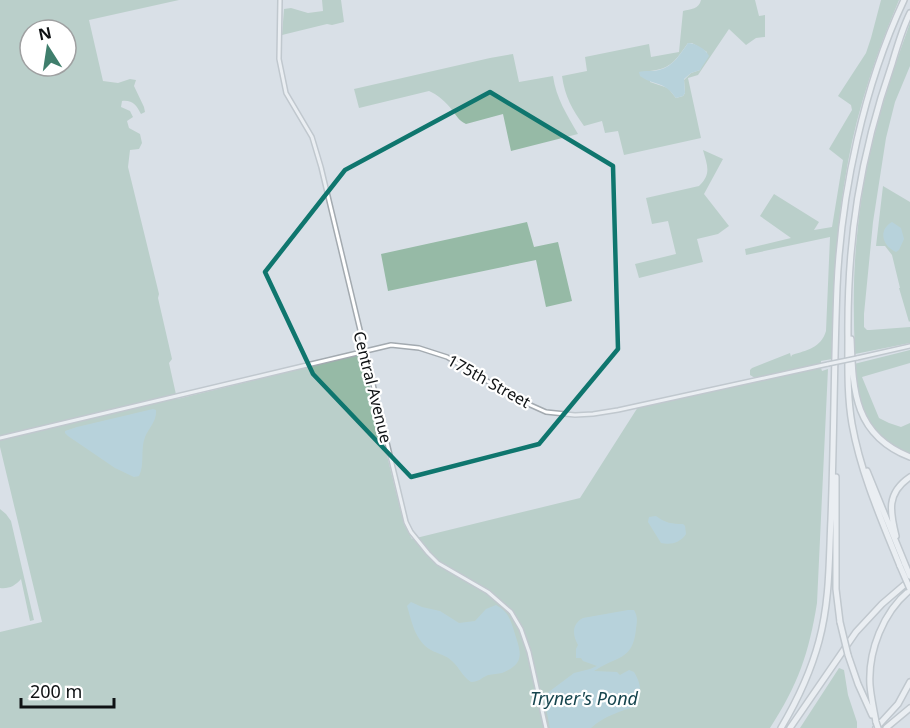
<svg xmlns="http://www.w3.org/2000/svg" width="910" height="728" viewBox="0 0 910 728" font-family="'Noto Sans',sans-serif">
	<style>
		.green { fill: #96baa6; fill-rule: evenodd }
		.water { fill: #8fc2cd }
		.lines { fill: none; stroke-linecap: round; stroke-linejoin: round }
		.tertiary-casing { stroke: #a3aab0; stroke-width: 6 }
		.motorway-casing { stroke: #a3aab0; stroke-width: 8 }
		.tertiary { stroke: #fff; stroke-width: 3 }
		.motorway { stroke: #fff; stroke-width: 5 }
		.tertiary-bridge-casing { stroke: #a3aab0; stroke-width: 6; stroke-linecap: butt }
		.motorway-bridge-casing { stroke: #a3aab0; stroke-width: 8; stroke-linecap: butt }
		.tertiary-bridge { stroke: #fff; stroke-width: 3 }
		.motorway-bridge { stroke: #fff; stroke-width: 5 }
		.marked { fill: none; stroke: #0f766e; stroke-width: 4.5; stroke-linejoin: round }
		.labels { text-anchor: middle; stroke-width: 4.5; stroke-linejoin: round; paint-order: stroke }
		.street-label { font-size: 16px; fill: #0f1214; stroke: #fff }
		.water-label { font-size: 18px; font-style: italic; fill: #16454e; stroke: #fff }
	</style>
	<rect width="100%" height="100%" fill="#d9e0e7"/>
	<path class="green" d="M 0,0 L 179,0 L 89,20 L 103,81 L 118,83 L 130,79 L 136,80 L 134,86 L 144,107 L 145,112 L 141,114 C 136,105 133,100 122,101 L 121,107 L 130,111 L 133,117 L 127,121 L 129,128 L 140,134 L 142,143 L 139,149 L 130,150 L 128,167 L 159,294 L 158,298 L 172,359 L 169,363 L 177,399 L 358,355 L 363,359 L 404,524 L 412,539 L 580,498 L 638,407 L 821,368 L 822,371 L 828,369 L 817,603 C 809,653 798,685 770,728 L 0,728 L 0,632 L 42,622 L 0,447 ZM 30,30 L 66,30 L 66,66 L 30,66 Z
		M 322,0 L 341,0 L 344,22 L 332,25 L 327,24 L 282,35 L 284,9 L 291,8 L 308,13 L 323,11 Z
		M 701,0 L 755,0 L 759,16 L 765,15 L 765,37 L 756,38 L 746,45 L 729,29 L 698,75 L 688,78 L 701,138 L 624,155 L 618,131 L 605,133 L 602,121 L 584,126 C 572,109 565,97 562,76 L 587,71 L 585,57 L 649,44 L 651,57 L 679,52 L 683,11 C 691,9 699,9 701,0 ZM 688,43 L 692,43 L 707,52 L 700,70 L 691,73 L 684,80 L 685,93 L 683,96 L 676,98 L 668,88 L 650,82 L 650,71 C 672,69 677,58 688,43 Z
		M 881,0 L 899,0 C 877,52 858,107 848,162 C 836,227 832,293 832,359 L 821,361 L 821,364 L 755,378 L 750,375 L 750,370 L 752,368 L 790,353 L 791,357 L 792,355 C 807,350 821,348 826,331 L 830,237 L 746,255 L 745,249 L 791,238 L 760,216 L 774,194 L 819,222 L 814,230 L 832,227 L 843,160 L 829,149 L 852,110 L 851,105 L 838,96 L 866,53 L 871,38 Z
		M 910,23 L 910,66 L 895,102 L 886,138 L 873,222 L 864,314 L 864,327 L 867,330 L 870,330 L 910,327 L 910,343 L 855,354 C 853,311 853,268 858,226 C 865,156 886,89 910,23 Z
		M 513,54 L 519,82 L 553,76 C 556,98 567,115 578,134 L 511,151 L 503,114 L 466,124 C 458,120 457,116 452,110 C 447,103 437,94 429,91 L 359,108 L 354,89 L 490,58 Z
		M 703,150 L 723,159 L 704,194 L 729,226 L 718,234 L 697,239 L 703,262 L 639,278 L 635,264 L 676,254 L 668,221 L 652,224 L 646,198 L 699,186 C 712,174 707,165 703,150 Z
		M 883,186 L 910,202 L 910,321 L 909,322 L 899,288 L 900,288 L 892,255 L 885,246 L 876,246 Z
		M 527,222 L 534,247 L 558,242 L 572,301 L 546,307 L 536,260 L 388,291 L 381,254 Z
		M 910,350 L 910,363 L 862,377 L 879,418 L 889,423 L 901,427 L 910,423 L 910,454 C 866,435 859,408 854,364 Z
		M 0,509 L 6,514 L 11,521 L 34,620 L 30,621 L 21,579 C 15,586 9,589 0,588 Z
		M 839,668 L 844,670 L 848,695 L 857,722 L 857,728 L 800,728 Z"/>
	<path class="water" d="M 688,43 C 695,43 706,49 709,56 L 700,70 L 691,73 L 684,79 L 685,93 L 683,96 L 676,98 C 673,95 672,92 669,90 C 662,83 649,83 640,76 L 639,72 C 645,70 652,72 659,70 C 674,66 680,54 688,43 Z
		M 892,222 L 901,228 L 904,239 L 899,250 L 896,252 C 882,246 878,230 892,222 Z
		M 153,409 L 156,410 C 157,421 149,428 145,437 C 140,450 145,464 139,476 L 134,477 L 115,468 L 68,436 L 65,433 L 65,431 L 77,427 Z
		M 656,516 C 665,523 672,524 683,524 L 685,526 L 686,534 C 680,543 671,545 661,543 L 648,522 L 649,517 Z
		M 411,602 L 422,607 L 440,611 L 459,623 L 475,621 L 486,609 L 496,605 C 508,612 510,618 514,631 C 520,651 527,663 502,673 C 498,674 493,674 488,675 C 481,678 479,682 471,682 C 461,675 460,668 452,661 C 446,655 438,654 431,650 C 415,641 412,622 407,606 Z
		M 628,610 L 634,610 C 638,617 637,621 636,629 C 633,661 616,656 594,671 L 617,672 L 620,675 L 629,670 L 634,672 C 638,679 642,687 639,696 C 638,699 637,702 637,706 C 621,711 604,716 591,728 L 550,728 L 544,698 L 546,694 L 574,673 L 590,669 L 597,666 L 583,661 L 581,658 L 576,658 L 576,649 L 578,645 C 572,634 572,624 583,618 Z"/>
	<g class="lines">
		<g class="tertiary-casing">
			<path id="tertiary" d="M 280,0 L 279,59 L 286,93 L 312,137 L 321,167 L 406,522 L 411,532 L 428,553 L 438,563 L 488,592 L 511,612 L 521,629 L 529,652 L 546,728
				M 857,358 L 910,346
				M 0,438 L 391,345 L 419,348 L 447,357 L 517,399 L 546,412 L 575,415 L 593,414 L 618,410 L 828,364"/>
		</g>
		<g class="motorway-casing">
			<path id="motorway" d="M 851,339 C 853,391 854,435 910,457
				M 867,471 L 905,564
				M 836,477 L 836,589 L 840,622
				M 896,536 C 890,512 886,493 910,477
				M 900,566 C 881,519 861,474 852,424 C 847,395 848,366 848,337 C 847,240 860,156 892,64 C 897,47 902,29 910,13
				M 848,655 L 858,684 L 872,715
				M 876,722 C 874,710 871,698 870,685 C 868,651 883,612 910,590
				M 781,728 C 797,701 811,671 819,641 C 830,600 829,560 831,519 C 834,441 834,364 837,287 C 841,193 864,85 904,0
				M 790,728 L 856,632 L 882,604 L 910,580
				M 876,728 L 898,704 L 910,682
				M 886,728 L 910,708"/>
		</g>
		<use href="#tertiary" class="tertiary"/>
		<use href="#motorway" class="motorway"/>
		<g class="tertiary-bridge-casing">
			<path id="tertiary-bridge" d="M 828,364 L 857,358"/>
		</g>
		<g class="motorway-bridge-casing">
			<path id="motorway-bridge" d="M 905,564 L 910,576
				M 900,566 L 910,589
				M 840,622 L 848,655
				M 876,722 L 878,728"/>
		</g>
		<use href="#tertiary-bridge" class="tertiary-bridge"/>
		<use href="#motorway-bridge" class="motorway-bridge"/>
	</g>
	<path d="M0 0H910V728H0ZM 490,92 L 613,166 L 618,349 L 539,444 L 411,477 L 313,374 L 265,272 L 345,170 Z" fill="#d9e0e7" fill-opacity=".55" fill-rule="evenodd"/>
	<path class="marked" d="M 490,92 L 613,166 L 618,349 L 539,444 L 411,477 L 313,374 L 265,272 L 345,170 Z"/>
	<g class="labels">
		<g class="street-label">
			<text transform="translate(489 381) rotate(29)" y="6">175th Street</text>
			<text transform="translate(373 387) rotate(76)" y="6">Central Avenue</text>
		</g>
		<g class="water-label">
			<text x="584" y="705">Tryner's Pond</text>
		</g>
	</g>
	<g transform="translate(48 48) rotate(348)"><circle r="28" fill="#ffffff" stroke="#9fa0a1" stroke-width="1.5"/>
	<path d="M0-4.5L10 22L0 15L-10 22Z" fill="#3f7e6c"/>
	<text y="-9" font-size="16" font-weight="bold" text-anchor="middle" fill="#0f1214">N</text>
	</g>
	<path d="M21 698v9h93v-9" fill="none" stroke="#0f1214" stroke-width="3"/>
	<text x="30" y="698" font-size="18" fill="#0f1214" stroke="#ffffff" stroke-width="4.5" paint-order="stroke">200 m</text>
</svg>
